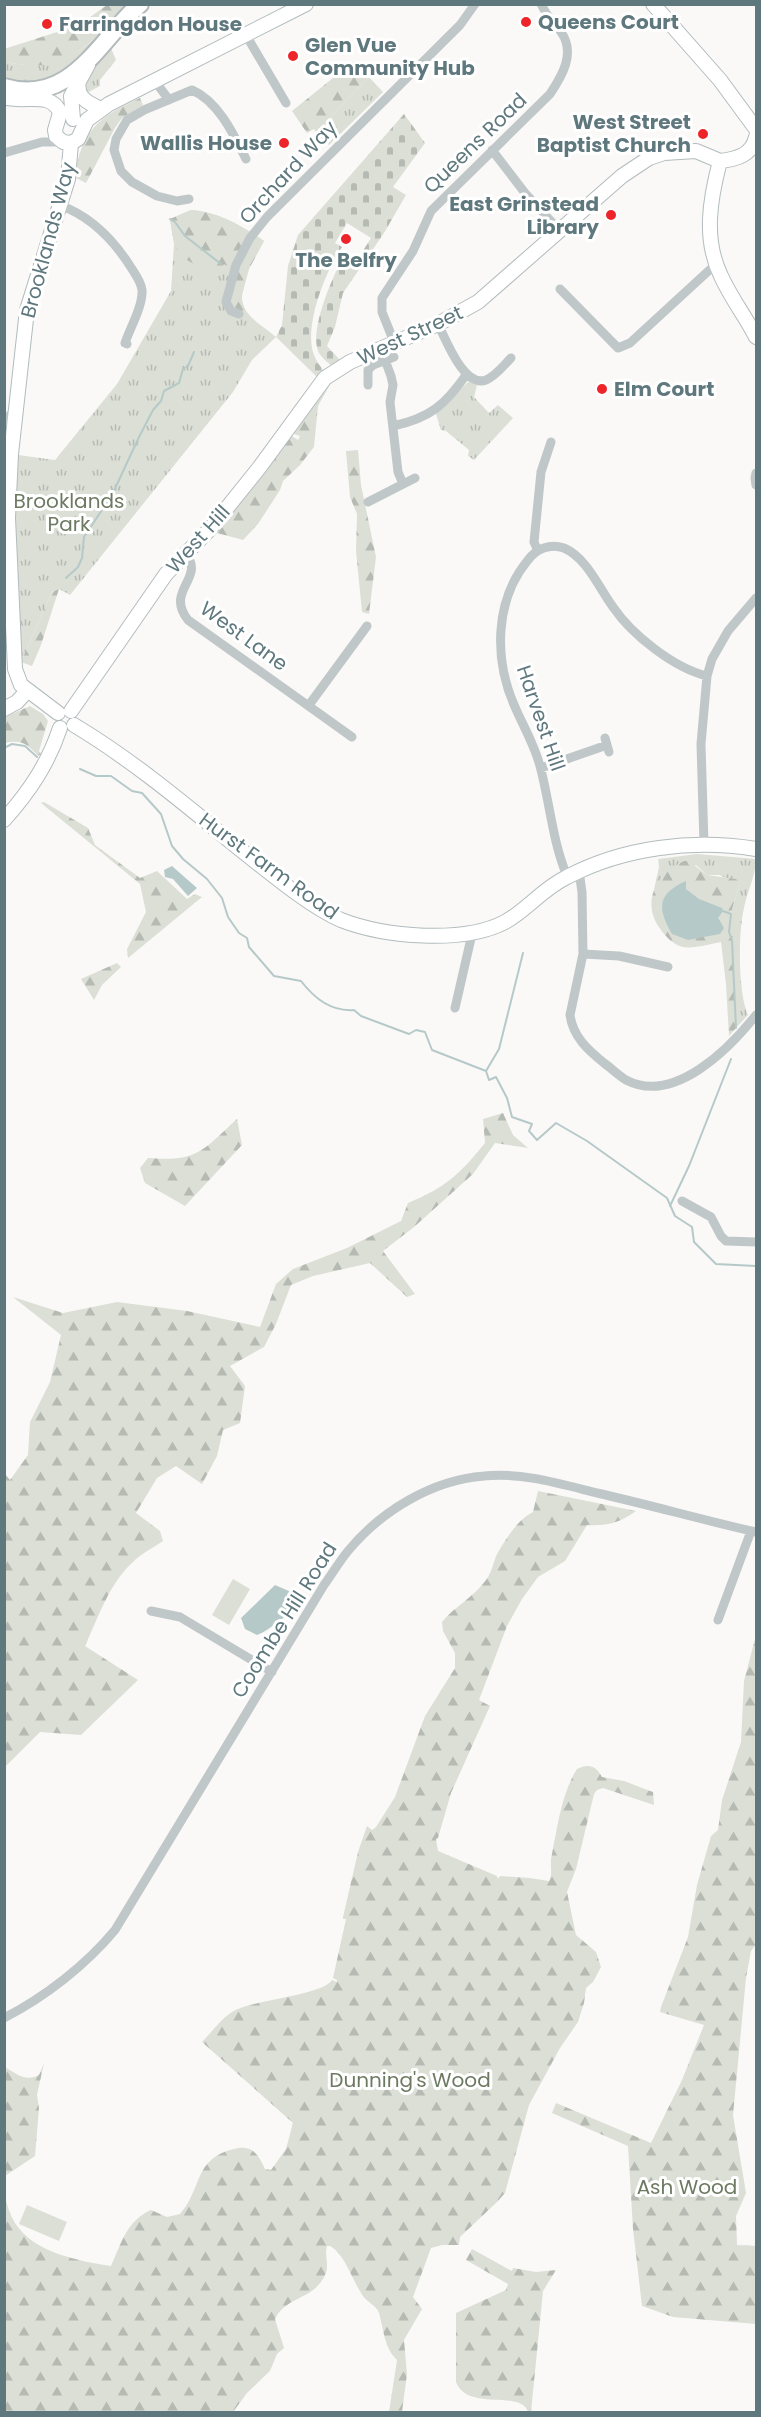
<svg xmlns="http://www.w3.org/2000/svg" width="761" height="2417" viewBox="0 0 761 2417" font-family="Poppins,sans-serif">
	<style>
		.grass { fill: url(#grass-tufts) }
		.forest { fill: url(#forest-firs) }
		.cemetery { fill: url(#cemetery-stones) }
		.pitch { fill: #dbdfd6 }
		.water { fill: #b6c9c9 }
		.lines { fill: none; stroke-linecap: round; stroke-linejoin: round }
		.stream { stroke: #b6c9c9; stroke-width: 2 }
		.secondary-casing { stroke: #b2bcbe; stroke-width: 16 }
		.highway-casing { stroke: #b3babc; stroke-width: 20 }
		.street { stroke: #c0c7c9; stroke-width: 9 }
		.secondary { stroke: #fff; stroke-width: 14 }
		.highway { stroke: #fff; stroke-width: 16 }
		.poi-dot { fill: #ed2429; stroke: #fff; stroke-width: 2 }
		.labels { text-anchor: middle; stroke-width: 6; stroke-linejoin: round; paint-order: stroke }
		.poi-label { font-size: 20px; font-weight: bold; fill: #5e787e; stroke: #fff; text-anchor: start }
		.street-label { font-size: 20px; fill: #5e787e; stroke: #fff }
		.park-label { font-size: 20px; fill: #6d7a62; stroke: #fff }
	</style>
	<defs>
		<pattern id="grass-tufts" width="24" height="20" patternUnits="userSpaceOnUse" patternTransform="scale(1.5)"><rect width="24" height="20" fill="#dbdfd6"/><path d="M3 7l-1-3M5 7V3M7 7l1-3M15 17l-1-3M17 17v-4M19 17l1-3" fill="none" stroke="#b5bab3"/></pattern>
		<pattern id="forest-firs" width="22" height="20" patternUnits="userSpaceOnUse" patternTransform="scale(1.5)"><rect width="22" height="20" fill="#dbdfd6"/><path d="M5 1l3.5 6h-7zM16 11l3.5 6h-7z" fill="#b5bab3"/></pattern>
		<pattern id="cemetery-stones" width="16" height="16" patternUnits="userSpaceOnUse" patternTransform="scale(1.5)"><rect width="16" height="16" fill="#dbdfd6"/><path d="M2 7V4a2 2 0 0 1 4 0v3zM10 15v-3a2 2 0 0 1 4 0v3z" fill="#b5bab3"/></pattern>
	</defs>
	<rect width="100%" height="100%" fill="#faf9f7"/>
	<path class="grass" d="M 120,17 L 95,47 L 47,84 L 5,82 L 4,62 C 66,73 76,53 120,17 Z
		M 111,48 L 116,60 L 100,80 L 100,86 L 87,93 L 84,78 L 106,49 Z
		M 369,77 L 383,92 L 329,145 L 319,136 L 334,113 Z
		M 191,210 C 219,212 242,226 264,241 C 254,259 232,293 247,312 C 254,322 267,329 276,337 L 252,360 L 233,392 L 70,595 L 59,589 L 52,592 L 21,662 L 14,519 L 18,455 L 55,460 L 117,384 L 171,291 L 174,244 L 170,219 Z
		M 469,381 L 477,385 L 474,397 L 489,413 L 498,405 L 513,418 L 474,460 L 468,456 L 469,450 L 446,431 L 441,430 L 436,414 Z
		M 697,854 L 756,859 C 756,875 747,892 744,908 C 738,932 738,993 748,1015 L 736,1028 L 732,940 C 725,922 735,901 740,884 L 719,875 L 707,875 L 696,865 L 660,881 L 653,894 L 659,867 L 658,859 Z"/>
	<path class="forest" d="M 107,5 L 133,5 C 124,13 114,21 105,29 C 67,63 56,71 5,62 L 4,49 L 79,25 Z
		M 354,61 L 369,77 L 334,113 L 319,136 L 314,129 L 307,133 L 292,111 Z
		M 140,98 L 143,105 L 122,118 L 115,128 L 86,183 L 74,177 C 83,129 97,118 140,98 Z
		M 191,210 C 219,212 242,226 264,241 L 249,269 L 241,299 L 246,312 L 245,314 L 231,305 L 236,272 L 224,264 L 219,273 L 216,272 L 215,274 C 179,256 176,261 170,219 Z
		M 333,379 L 318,406 L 314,447 L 300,465 L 283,481 L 280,490 L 258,524 L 243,540 L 217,533 L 292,436 L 298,440 L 300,436 L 294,434 L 317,398 Z
		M 358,450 L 361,485 L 376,557 L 369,614 L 362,612 L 356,551 L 357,514 L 350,497 L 346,451 Z
		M 59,589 L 41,645 L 32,666 L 21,662 L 52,592 Z
		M 30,706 L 43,714 L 48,721 L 39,751 L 41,754 L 38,756 C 28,744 21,739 5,743 L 5,717 Z
		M 44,802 L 88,828 L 95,845 L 140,878 L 157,871 L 187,899 L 195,894 L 202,897 L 128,958 L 127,949 L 146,912 L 140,884 L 41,803 Z
		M 684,861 L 689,861 L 707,875 L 736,879 L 740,884 C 735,901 725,922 732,940 L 736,1028 L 729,1036 L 726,984 L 721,942 C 710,944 694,949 683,947 C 674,945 666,937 661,930 C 640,903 656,874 684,861 Z
		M 117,963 L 121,967 L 102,985 L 94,1000 L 81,979 Z
		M 503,1113 L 513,1135 L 528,1148 L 495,1143 L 473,1174 L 414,1227 L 383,1251 L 415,1294 L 407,1297 L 370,1263 L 313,1276 L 291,1285 L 276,1324 L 264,1347 L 230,1366 L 245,1386 L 240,1423 L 223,1430 L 217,1456 L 202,1484 L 176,1466 L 157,1478 L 136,1513 L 160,1531 L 163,1541 C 153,1548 140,1554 132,1563 C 109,1584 98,1618 85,1646 L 138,1680 L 81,1735 L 40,1732 L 5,1767 L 5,1474 L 10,1480 L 28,1455 L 30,1422 L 50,1382 L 61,1335 L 13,1297 L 63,1313 L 117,1302 L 187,1311 L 260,1327 L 276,1284 L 293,1269 L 347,1248 L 401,1221 L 408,1203 C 446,1187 459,1175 485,1143 L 483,1119 Z
		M 237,1119 L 242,1145 L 185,1206 L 145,1183 L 140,1168 L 148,1158 C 198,1162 202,1151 237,1119 Z
		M 538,1491 L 636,1511 C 619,1523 608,1526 587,1525 L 565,1561 L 538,1577 L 522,1599 L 507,1626 L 479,1700 L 490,1706 L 451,1793 L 438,1838 L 436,1839 L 438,1851 L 497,1876 L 498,1879 L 500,1876 L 530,1878 L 549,1881 C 553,1874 550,1867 551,1859 C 557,1830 561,1794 577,1769 C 589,1763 596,1766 602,1777 L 624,1781 L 650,1791 L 653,1792 L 654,1805 L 603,1788 L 597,1790 L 594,1794 L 576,1869 L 567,1892 L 576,1935 L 596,1952 L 601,1967 L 593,1982 L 586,1988 L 584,2003 L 578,2022 L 560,2048 L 529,2105 L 505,2193 L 497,2202 L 460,2237 L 459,2245 L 442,2245 L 431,2248 L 413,2297 L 422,2309 L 404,2340 L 407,2374 L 402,2412 L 389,2412 L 397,2360 C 384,2347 384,2331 379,2313 C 376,2305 368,2303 363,2296 C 353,2282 345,2254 330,2246 L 327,2246 C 324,2256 330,2266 325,2275 C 314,2300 286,2296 275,2319 L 284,2348 L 277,2354 L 270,2371 L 247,2393 L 233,2412 L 5,2412 L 5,2196 C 7,2205 10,2215 15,2223 C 34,2253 79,2261 111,2266 C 121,2244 127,2220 151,2210 L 167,2217 L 180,2214 C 203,2188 193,2159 234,2149 C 252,2144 258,2154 265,2169 L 271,2170 L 286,2149 L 293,2123 L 202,2042 C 212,2032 220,2020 232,2012 C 254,1999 321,1996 332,1980 L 337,1982 L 337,1980 L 333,1978 L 346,1919 L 343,1919 L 343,1917 L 358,1852 L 367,1826 L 372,1830 L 376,1827 L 395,1797 L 425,1716 L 455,1668 L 455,1653 L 443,1631 L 442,1622 C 455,1606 474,1597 486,1580 C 492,1572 493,1563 497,1554 C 506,1539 517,1520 533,1512 Z
		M 756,1635 L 756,1944 L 751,1951 L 746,1978 L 733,2115 L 746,2193 L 736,2216 L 737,2245 L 756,2246 L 756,2324 L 673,2317 L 642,2306 L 633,2229 L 628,2146 L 552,2113 L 556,2103 L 651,2143 L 682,2080 L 704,2025 L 660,2012 L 661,2007 L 688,1937 L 697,1885 L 711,1836 L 718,1830 L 722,1800 L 741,1742 L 744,1681 Z
		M 44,2063 L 37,2095 L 39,2108 L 35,2156 L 5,2176 L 5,2067 C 16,2074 26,2082 39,2075 Z
		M 472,2249 L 512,2271 L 513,2268 L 536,2272 L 556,2270 L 543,2291 L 531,2412 L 528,2412 C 521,2389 467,2412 456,2382 L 456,2313 L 506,2290 L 508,2284 L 466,2260 Z"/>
	<path class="cemetery" d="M 404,114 L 425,143 L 393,187 L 406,195 L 384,233 L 343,293 L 335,327 L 327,346 L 341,361 L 332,366 C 327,362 322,358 319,353 C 308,333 332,278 342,260 L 349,255 L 359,257 L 371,238 L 347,223 L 335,243 L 342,247 C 326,270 303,327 314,355 C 316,361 320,366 324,371 L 317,377 L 276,337 L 282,325 L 288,266 L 298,235 Z"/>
	<path class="pitch" d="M 233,1579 L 250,1589 L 229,1625 L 212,1615 Z
		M 27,2205 L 67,2222 L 59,2241 L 19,2224 Z"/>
	<path class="water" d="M 172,866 L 197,888 L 188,896 L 173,879 L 165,877 L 164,870 Z
		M 686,881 L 686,889 L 699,899 L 722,908 L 723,911 L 718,918 L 724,928 L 720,934 L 688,940 L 672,934 C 657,908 657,894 686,881 Z
		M 275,1585 L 305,1598 L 297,1612 C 280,1616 273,1629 257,1635 L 245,1629 L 241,1618 Z"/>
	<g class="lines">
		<path class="stream" d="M 170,219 L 175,222 L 185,236 L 221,264
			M 66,578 L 78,567 L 82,558 L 84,537 L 112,495 L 139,437 L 153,410 L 161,401 L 164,391 L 179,383 L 183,369 L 188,366 L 194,352
			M 4,748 L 12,744 L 25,746 L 37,757
			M 80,769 L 96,776 L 111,776 L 132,791 L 142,793 L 161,814 L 172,846 L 183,859 L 207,879 L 222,898 L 228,917 L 239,933 L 247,938 L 249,947 L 274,976 L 301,981 C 314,998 331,1012 354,1010 L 361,1016 L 409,1034 L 416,1030 L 425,1032 L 432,1050 L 486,1071
			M 723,911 L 731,914 L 729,932 L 732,940 L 736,1028
			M 523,953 L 499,1049 L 486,1071 L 489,1080 L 496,1077 L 507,1098 L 512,1117 L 532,1124 L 529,1131 L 537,1140 L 556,1123 L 587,1141 L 667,1198 L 675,1216 L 692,1227 L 694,1242 L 716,1264 L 756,1266
			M 670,1206 L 689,1166 L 731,1059"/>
		<g class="secondary-casing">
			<path id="secondary" d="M 653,4 L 720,80 L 756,129
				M 79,80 C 76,95 84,101 97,107
				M 4,97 C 23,104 52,90 60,113 L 55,130 L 56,136 L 63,142 L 71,143 L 78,139 L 87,120 L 109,104 L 306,4
				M 73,119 L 71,96 L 88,65
				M 720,161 C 710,199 703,239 721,276 C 731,298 745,316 756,337
				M 720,161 C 737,159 752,155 756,137
				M 4,709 L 17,702 L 27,691
				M 71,711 L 166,574 L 210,529 L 259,468 L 325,378 L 350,362 L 438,324 L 478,302 L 622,176 L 649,158 L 664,153 L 696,151 L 720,161
				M 58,713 L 21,685 L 15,669 L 8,518 L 11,454 L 27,310 L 68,179 L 71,143
				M 74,725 C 134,761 187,806 241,850 C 269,872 309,906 341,920 C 385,937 463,944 505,922 C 527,910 542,889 567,877 C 624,847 693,839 756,849
				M 4,820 C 29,792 48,764 60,728"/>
		</g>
		<g class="highway-casing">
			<path id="highway" d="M 4,87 C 71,107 99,40 140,4"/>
		</g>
		<path class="street" d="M 246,35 L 286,103
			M 155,81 L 169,100
			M 492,150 L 525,193 L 560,231
			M 4,153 L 42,142 L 63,142
			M 189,199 L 177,201 L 157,196 L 132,182 L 121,171 L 114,150 L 116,139 L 127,120 L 144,110 L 192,90 C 218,101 234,135 246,159
			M 59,205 C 91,216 114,240 132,269 C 136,275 141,282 142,290 C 143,306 130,328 125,343 L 127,344
			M 560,289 L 618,348 L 630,343 L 716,264
			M 239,314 L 231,311 L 226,302 L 236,265 L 250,238 L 267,217 L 460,25 L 475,4
			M 438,324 C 446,340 464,388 486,380 C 496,376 504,365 511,358
			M 394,342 L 382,312 L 382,298 L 413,251 L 431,211 L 550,94 C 562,76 576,53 561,32 C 554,23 546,15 541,4
			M 385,360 L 391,376 L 393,385 L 390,402 L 398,472 L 403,484
			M 368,385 L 368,370 L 373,365 L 394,357
			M 4,421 L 10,415 L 15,415
			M 393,426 C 430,418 445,405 466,375
			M 756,473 L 755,478 L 756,485
			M 368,502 L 415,478
			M 538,551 L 534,542 L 541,472 L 551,442
			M 185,553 C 207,578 164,590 188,620 L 352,737
			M 309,705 L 367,626
			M 605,738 L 609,752
			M 541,768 L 607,745
			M 704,844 L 701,744 L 707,676 L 712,659 L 728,631 L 756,598
			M 579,871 L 582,892 L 583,954 L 570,1015 C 573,1037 588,1050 604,1063 C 611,1068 618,1075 626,1080 C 674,1105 729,1049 756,1015
			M 567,876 C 553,843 550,805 541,770 C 536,747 524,728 515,707 C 494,660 494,601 528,560 C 536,549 550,543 564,548 C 587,558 599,588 613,607 C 632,635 674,668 707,676
			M 583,954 L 619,956 L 668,967
			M 455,1008 L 472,934
			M 682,1201 L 711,1217 L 721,1236 L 726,1241 L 756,1242
			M 151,1611 L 180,1617 L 272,1672
			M 718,1620 L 751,1531
			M 4,2018 C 45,1997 86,1965 115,1930 L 324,1585 C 332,1574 339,1562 348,1551 C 381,1511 432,1480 484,1476 C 522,1472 561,1484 597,1493 C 650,1505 703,1520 756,1532"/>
		<use href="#secondary" class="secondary"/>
		<use href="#highway" class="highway"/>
	</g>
	<g class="poi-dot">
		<circle cx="526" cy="22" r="6"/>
		<circle cx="47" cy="24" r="6"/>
		<circle cx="293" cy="56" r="6"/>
		<circle cx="703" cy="134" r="6"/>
		<circle cx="284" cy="143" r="6"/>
		<circle cx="611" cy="215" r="6"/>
		<circle cx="346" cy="239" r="6"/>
		<circle cx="602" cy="389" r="6"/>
	</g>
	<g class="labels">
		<g class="poi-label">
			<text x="538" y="29">Queens Court</text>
			<text x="59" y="31">Farringdon House</text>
			<text x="305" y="52">Glen Vue<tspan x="305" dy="23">Community Hub</tspan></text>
			<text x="691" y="129" text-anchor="end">West Street<tspan x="691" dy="23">Baptist Church</tspan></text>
			<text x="272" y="150" text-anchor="end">Wallis House</text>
			<text x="599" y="211" text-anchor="end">East Grinstead<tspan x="599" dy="23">Library</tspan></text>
			<text x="346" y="267" text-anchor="middle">The Belfry</text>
			<text x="614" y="396">Elm Court</text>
		</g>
		<g class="street-label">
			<text transform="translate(475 143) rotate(-44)" y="7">Queens Road</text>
			<text transform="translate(288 172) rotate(-47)" y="7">Orchard Way</text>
			<text transform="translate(48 240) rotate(-75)" y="7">Brooklands Way</text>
			<text transform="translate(410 335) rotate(-25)" y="7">West Street</text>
			<text transform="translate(198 539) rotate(-48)" y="7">West Hill</text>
			<text transform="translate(244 636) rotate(36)" y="7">West Lane</text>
			<text transform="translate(541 718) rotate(71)" y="7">Harvest Hill</text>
			<text transform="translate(269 866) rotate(36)" y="7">Hurst Farm Road</text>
			<text transform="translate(284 1620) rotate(-58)" y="7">Coombe Hill Road</text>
		</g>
		<g class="park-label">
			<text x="69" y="508">Brooklands<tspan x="69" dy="23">Park</tspan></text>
			<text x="410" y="2087">Dunning's Wood</text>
			<text x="687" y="2194">Ash Wood</text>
		</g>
	</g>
	<rect width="761" height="2417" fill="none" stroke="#5e787e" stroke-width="12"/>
</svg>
